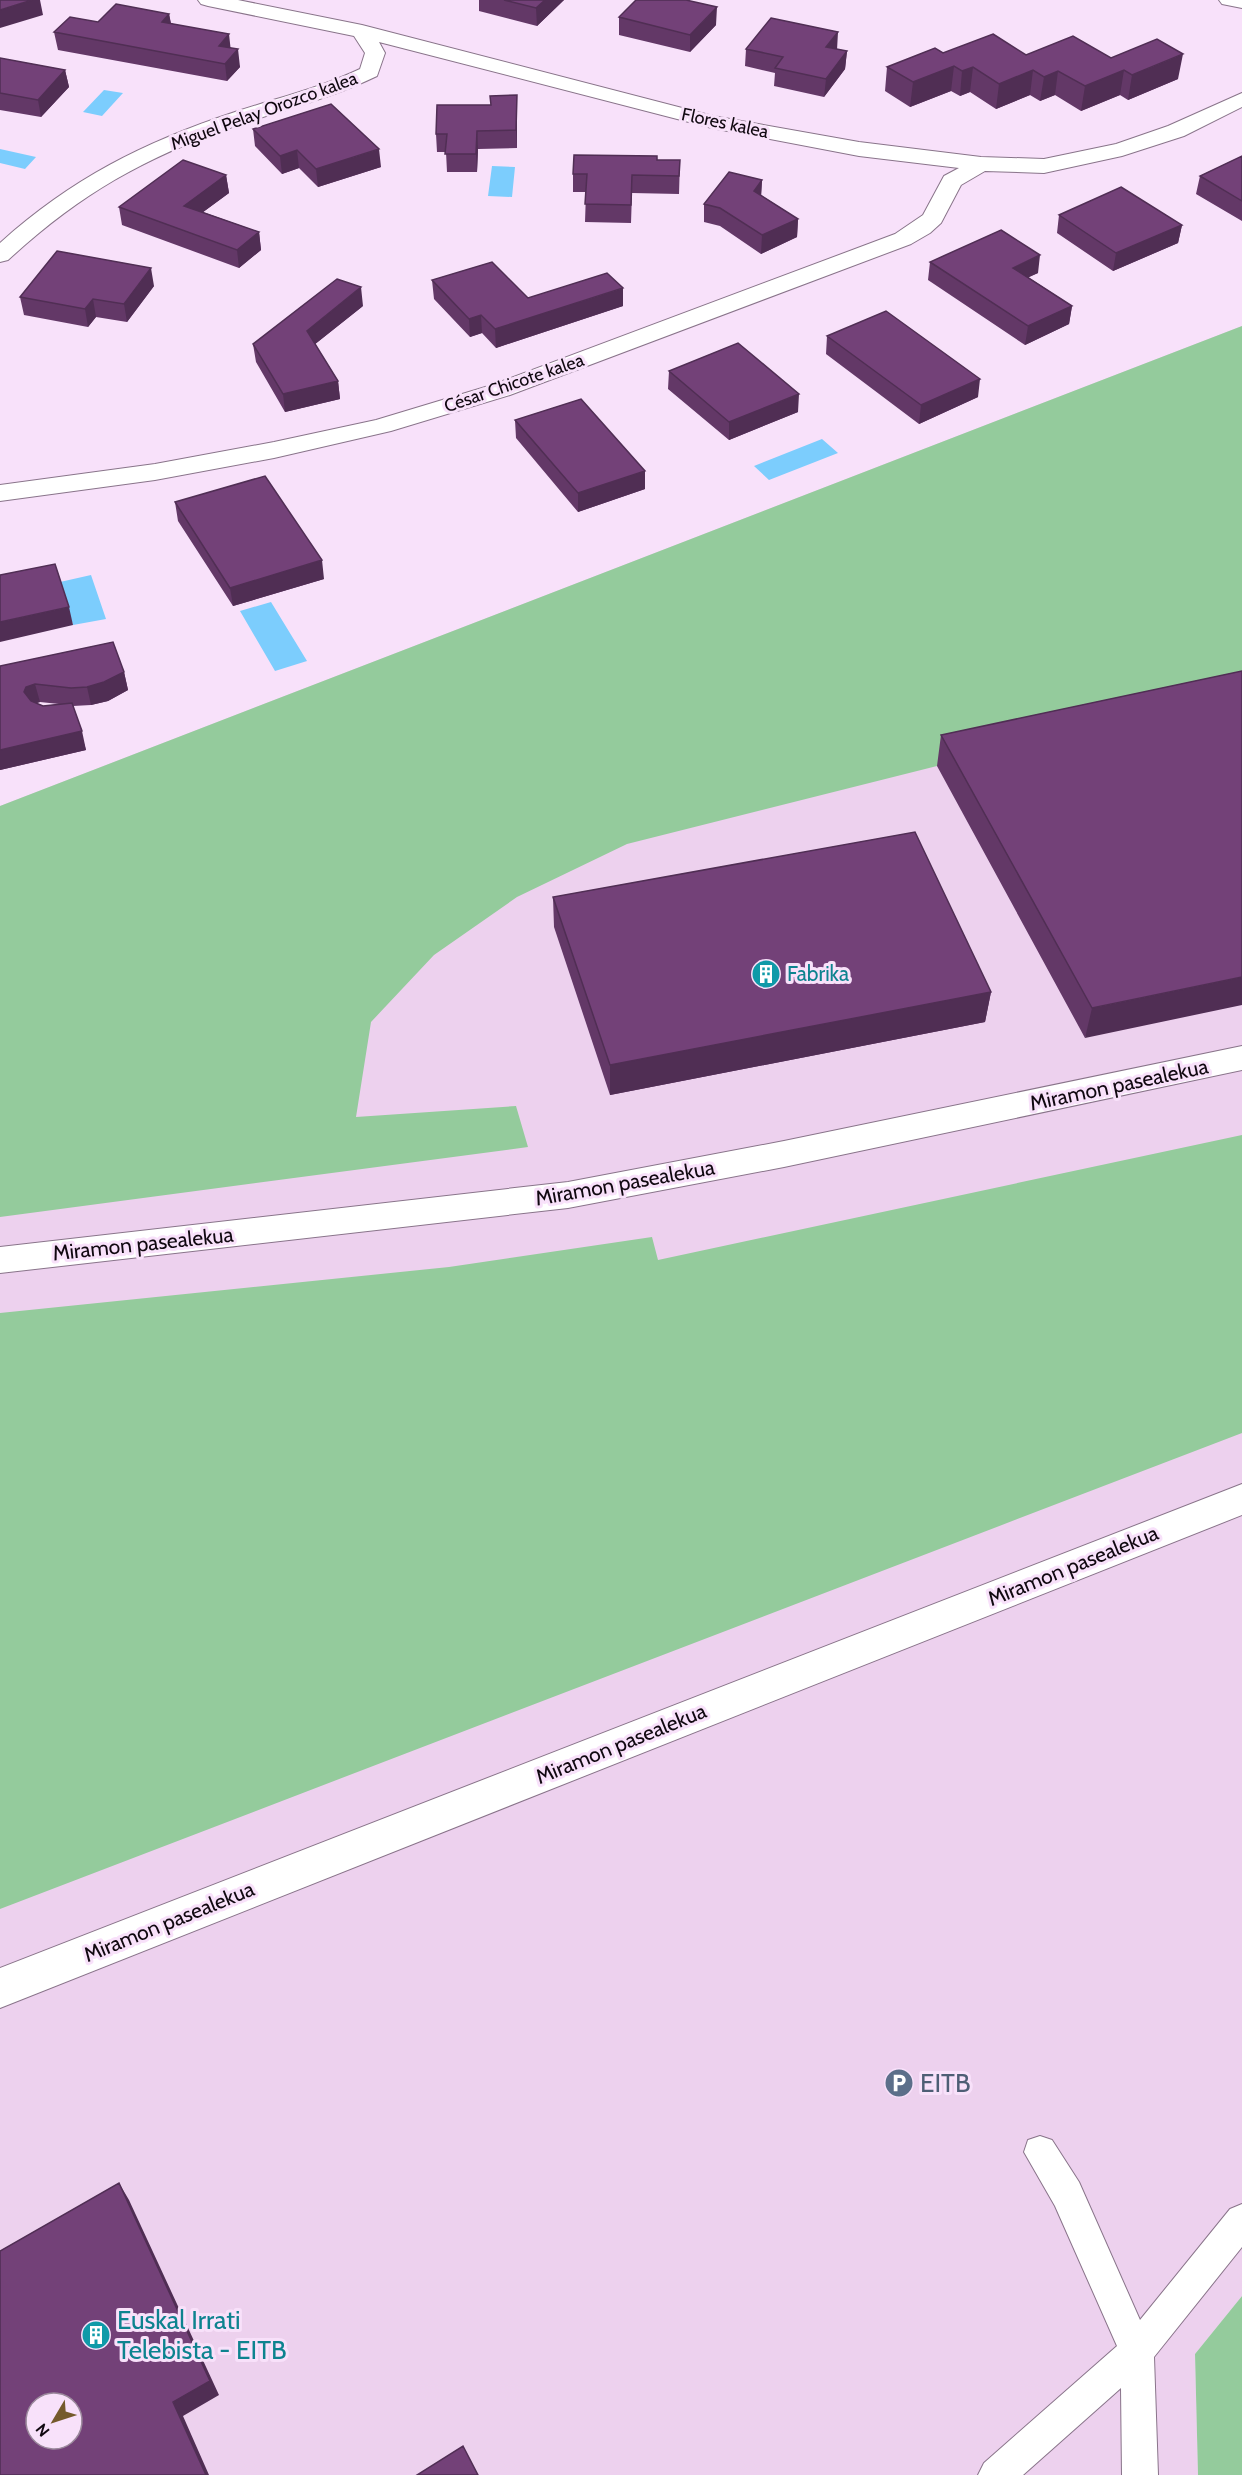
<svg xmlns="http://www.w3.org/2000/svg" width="1242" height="2475" viewBox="0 0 1242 2475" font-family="Cabin,sans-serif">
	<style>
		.built { fill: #edd1ee; fill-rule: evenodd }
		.green { fill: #94cb9c }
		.water { fill: #7ccdfd }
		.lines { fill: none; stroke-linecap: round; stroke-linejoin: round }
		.lane-casing { stroke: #89748a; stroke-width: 2 }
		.street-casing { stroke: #89748a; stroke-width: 2 }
		.secondary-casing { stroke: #89748a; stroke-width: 2 }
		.lane { fill: #fff; fill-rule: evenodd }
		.street { fill: #fff; fill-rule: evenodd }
		.secondary { fill: #fff; fill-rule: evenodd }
		.wall { fill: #633867; fill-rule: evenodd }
		.shaded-wall { fill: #502e54 }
		.building { fill: #734178; stroke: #502e54; stroke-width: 1.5; fill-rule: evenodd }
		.labels { text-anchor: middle; stroke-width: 6; stroke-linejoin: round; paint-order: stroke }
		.far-street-label { font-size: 18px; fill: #100810; stroke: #f8e1fa }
		.culture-label { font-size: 21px; fill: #0d838f; stroke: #f8e1fa; text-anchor: start }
		.street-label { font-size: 21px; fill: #100810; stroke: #f8e1fa }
		.near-service-label { font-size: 26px; fill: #4e5e75; stroke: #f8e1fa; text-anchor: start }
		.near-culture-label { font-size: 26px; fill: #0d838f; stroke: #f8e1fa; text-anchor: start }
	</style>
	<rect width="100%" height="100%" fill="#f8e1fa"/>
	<path class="built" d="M 1242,326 L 1242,2296 L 1195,2354 L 1198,2475 L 0,2475 L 0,806 ZM 36,2403 L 72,2403 L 72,2439 L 36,2439 Z"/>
	<path class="green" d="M 1242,326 L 1242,700 L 937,766 L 627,844 L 517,897 L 434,955 L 371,1022 L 356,1117 L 516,1106 L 528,1147 L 0,1217 L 0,806 Z
		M 1242,1135 L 1242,1433 L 0,1909 L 0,1313 L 449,1267 L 652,1237 L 658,1260 Z
		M 1242,2296 L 1242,2475 L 1198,2475 L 1195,2354 Z"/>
	<path class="water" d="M 104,90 L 123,93 L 102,116 L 83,112 Z
		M 0,149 L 36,157 L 25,169 L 0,163 Z
		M 492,166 L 515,167 L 512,197 L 488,196 Z
		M 822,439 L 838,453 L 769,480 L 754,466 Z
		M 91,575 L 106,619 L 73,625 L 60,582 Z
		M 271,602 L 307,661 L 275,671 L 240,611 Z"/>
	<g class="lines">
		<g class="lane-casing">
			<path id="lane" d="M 1040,2136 L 1052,2140 L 1079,2182 L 1140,2320 L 1230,2209 L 1242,2204 L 1242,2247 L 1154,2357 L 1158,2475 L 1122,2475 L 1121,2388 L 1023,2475 L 978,2475 L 984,2463 L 1117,2346 L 1055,2206 L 1024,2152 L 1028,2140 Z"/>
		</g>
		<g class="street-casing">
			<path id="street" d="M 198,0 L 238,0 L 362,25 L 713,116 L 859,142 L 981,157 L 1044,159 L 1116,144 L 1168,126 L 1242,93 L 1242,107 L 1184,136 L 1122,156 L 1044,173 L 985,171 L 961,185 L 941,223 L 930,233 L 911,244 L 510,395 L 391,431 L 274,458 L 155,480 L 0,501 L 0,485 L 155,464 L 274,442 L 376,420 L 492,385 L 895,234 L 923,215 L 944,176 L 959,168 L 859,156 L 712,128 L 379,42 L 385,53 L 377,76 C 332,98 283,110 235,126 C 143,158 80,194 8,260 L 0,262 L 0,243 C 71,179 144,142 235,112 C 277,98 320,88 360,69 L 365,53 L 354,36 L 208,6 L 201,4 Z
				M 1242,1046 L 1242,1070 L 784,1167 L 568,1208 L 0,1273 L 0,1247 L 568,1182 L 784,1141 Z
				M 1242,1484 L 1242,1515 L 0,2008 L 0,1968 Z"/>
		</g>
		<g class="secondary-casing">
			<path id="secondary" d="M 1219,0 L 1242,0 L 1242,8 L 1222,4 Z"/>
		</g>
		<use href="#lane" class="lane"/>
		<use href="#street" class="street"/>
		<use href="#secondary" class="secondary"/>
	</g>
	<path class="wall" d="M 479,0 L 564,0 L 537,26 L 479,11 Z
		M 169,14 L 171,23 L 231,48 L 240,67 L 227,81 L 58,50 L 54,32 L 98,22 Z
		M 619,17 L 716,25 L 690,52 L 619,35 Z
		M 746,49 L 837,49 L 847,51 L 845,69 L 824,97 L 774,86 L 775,73 L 745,66 Z
		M 943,53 L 1026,55 L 1111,58 L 1178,79 L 1128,100 L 1120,95 L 1081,111 L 1055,95 L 1040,101 L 1030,95 L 996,109 L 970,92 L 960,96 L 951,91 L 910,107 L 885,91 L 887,67 Z
		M 0,58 L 65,70 L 69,87 L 41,117 L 0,110 Z
		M 517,95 L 517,148 L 478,149 L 477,172 L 447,172 L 446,152 L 437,152 L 436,134 L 491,105 Z
		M 253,129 L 381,167 L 318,187 L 299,168 L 282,174 L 255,146 Z
		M 1242,156 L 1242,221 L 1196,194 L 1200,176 Z
		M 657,160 L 680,160 L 679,194 L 632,193 L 631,223 L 585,222 L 586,192 L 573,192 L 573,174 Z
		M 226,175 L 229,193 L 203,212 L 259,232 L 261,250 L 239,268 L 122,225 L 119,207 Z
		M 762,180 L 761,195 L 798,219 L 797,237 L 761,254 L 720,226 L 704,222 L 704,204 Z
		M 1059,215 L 1182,225 L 1178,243 L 1113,271 L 1057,233 Z
		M 930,262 L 1038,273 L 1028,277 L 1072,306 L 1069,324 L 1025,345 L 928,280 Z
		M 432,280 L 528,298 L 623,306 L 496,348 L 482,333 L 470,337 L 434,299 Z
		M 154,286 L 127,322 L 96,317 L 88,327 L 24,315 L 20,297 Z
		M 363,306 L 315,344 L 338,381 L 340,399 L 285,412 L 256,362 L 253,344 Z
		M 827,336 L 978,397 L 919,424 L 826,354 Z
		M 669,371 L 798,412 L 729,440 L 668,389 Z
		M 515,420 L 645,471 L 645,489 L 578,512 L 516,438 Z
		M 175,502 L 324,579 L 233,606 L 178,521 Z
		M 0,666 L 124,672 L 128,690 L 108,701 L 91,705 L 73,706 L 86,750 L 0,770 ZM 40,702 L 59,704 L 43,706 L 36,703 Z
		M 1242,671 L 1085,1038 L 937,766 L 941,735 Z
		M 553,897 L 991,992 L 985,1022 L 610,1095 L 554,927 Z"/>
	<path class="shaded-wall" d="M 32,0 L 40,0 L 43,15 L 0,28 L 0,10 Z
		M 545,0 L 564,0 L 537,26 L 536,8 Z
		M 717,7 L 716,25 L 690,52 L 690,35 Z
		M 169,14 L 172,31 L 162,22 Z
		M 838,32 L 837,50 L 826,47 Z
		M 229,34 L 231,52 L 219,46 Z
		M 238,49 L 240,67 L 227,81 L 225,64 Z
		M 847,51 L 845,69 L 824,97 L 826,79 Z
		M 1183,54 L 1178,79 L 1128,100 L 1132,75 Z
		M 954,66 L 951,91 L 910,107 L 913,82 Z
		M 973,67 L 970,92 L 960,96 L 962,71 Z
		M 65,70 L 69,87 L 41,117 L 38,100 Z
		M 1033,70 L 1030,95 L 996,109 L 999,84 Z
		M 1124,70 L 1120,95 L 1081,111 L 1085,86 Z
		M 1058,71 L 1055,95 L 1040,101 L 1044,77 Z
		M 517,95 L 517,148 L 516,130 Z
		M 477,131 L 478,149 L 477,172 L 476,154 Z
		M 379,149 L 381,167 L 318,187 L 316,169 Z
		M 297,150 L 299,168 L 282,174 L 280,156 Z
		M 226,175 L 229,193 L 187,224 L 184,206 Z
		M 762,180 L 761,198 L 754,191 Z
		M 798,219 L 797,237 L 761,254 L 762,235 Z
		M 1182,225 L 1178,243 L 1113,271 L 1116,253 Z
		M 259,232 L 261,250 L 239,268 L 237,250 Z
		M 1040,255 L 1038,273 L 1010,286 L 1013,268 Z
		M 151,268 L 154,286 L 127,322 L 124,304 Z
		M 361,287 L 363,306 L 309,349 L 307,331 Z
		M 623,288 L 623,306 L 496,348 L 495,329 Z
		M 93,299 L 96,317 L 88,327 L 85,309 Z
		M 1072,306 L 1069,324 L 1025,345 L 1028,326 Z
		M 481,315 L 482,333 L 470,337 L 469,319 Z
		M 980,379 L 978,397 L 919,424 L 921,405 Z
		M 338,381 L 340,399 L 285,412 L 283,394 Z
		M 799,394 L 798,412 L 729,440 L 729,422 Z
		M 645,471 L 645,489 L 578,512 L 578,493 Z
		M 322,560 L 324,579 L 233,606 L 230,588 Z
		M 69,607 L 73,625 L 0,642 L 0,622 Z
		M 124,672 L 128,690 L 108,701 L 91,705 L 87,687 Z
		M 35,684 L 40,702 L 31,705 L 24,692 L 26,687 Z
		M 82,731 L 86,750 L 0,770 L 0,750 Z
		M 1242,977 L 1242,1005 L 1085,1038 L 1092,1008 Z
		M 991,992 L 985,1022 L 610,1095 L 610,1065 Z
		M 119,2183 L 129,2200 L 219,2395 L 183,2416 L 209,2475 L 206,2475 L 173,2402 Z"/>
	<path class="building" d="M 0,0 L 32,0 L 0,10 Z
		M 504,0 L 545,0 L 536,8 Z
		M 636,0 L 686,0 L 717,7 L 690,35 L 619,17 Z
		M 116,4 L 169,14 L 162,22 L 229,34 L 219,46 L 238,49 L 225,64 L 54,32 L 70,17 L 98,22 Z
		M 771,18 L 838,32 L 826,47 L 847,51 L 826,79 L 775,68 L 783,57 L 746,49 Z
		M 993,34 L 1026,55 L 1073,36 L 1111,58 L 1157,39 L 1183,54 L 1132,75 L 1124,70 L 1085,86 L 1058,71 L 1044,77 L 1033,70 L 999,84 L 973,67 L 962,71 L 954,66 L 913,82 L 887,67 L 935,48 L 943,53 Z
		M 0,58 L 65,70 L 38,100 L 0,93 Z
		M 517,95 L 516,130 L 477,131 L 476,154 L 445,154 L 447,134 L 436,134 L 437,105 L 491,105 L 490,96 Z
		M 331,104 L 379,149 L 316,169 L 297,150 L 280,156 L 253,129 Z
		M 574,155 L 657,156 L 657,160 L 680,160 L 679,176 L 632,175 L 631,205 L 585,204 L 587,174 L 573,174 Z
		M 1242,156 L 1242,201 L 1200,176 Z
		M 183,160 L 226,175 L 184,206 L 259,232 L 237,250 L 119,207 Z
		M 729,172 L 762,180 L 754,191 L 798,219 L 762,235 L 720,208 L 704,204 Z
		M 1121,187 L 1182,225 L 1116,253 L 1059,215 Z
		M 1001,230 L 1040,255 L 1013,268 L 1072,306 L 1028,326 L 930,262 Z
		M 57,251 L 151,268 L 124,304 L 93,299 L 85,309 L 20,297 Z
		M 492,262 L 528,298 L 607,273 L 623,288 L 495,329 L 481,315 L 469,319 L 432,280 Z
		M 337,279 L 361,287 L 307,331 L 338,381 L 283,394 L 253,344 Z
		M 886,311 L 980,379 L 921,405 L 827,336 Z
		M 738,343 L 799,394 L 729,422 L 669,371 Z
		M 581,399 L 645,471 L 578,493 L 515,420 Z
		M 265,476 L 322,560 L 230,588 L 175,502 Z
		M 55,564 L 69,607 L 0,622 L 0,575 Z
		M 113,642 L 124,672 L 104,682 L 87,687 L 71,688 L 35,684 L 26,687 L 24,692 L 31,701 L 43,706 L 72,703 L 82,731 L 0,750 L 0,666 Z
		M 1242,671 L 1242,977 L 1092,1008 L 941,735 Z
		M 915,832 L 991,992 L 610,1065 L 553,897 Z
		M 119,2183 L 210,2381 L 173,2402 L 206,2475 L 0,2475 L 0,2251 ZM 36,2403 L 72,2403 L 72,2439 L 36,2439 Z
		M 463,2446 L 478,2475 L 417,2475 Z"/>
	<defs>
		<g id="building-disc" transform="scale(1.5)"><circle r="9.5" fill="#0f9aa8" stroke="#f8e1fa"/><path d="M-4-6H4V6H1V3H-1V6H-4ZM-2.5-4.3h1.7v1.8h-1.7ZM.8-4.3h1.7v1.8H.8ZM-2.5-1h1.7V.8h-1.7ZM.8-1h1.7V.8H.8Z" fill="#fff"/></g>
		<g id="parking-disc" transform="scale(1.5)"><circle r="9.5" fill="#5c6f8a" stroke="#f8e1fa"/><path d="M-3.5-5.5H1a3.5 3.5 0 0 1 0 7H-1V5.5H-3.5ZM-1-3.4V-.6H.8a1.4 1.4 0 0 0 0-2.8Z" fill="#fff"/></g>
	</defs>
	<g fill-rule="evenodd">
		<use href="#building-disc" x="766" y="974"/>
		<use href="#parking-disc" x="899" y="2083"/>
		<use href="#building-disc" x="96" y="2335"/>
	</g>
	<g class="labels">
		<g class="far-street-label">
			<text transform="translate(264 111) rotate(-20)" y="6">Miguel Pelay Orozco kalea</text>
			<text transform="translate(725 123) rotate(12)" y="6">Flores kalea</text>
			<text transform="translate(514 383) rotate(-19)" y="6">César Chicote kalea</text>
		</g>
		<g class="culture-label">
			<text x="787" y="981">Fabrika</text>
		</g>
		<g class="street-label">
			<text transform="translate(1119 1085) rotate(-12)" y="7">Miramon pasealekua</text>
			<text transform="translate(625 1183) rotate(-10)" y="7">Miramon pasealekua</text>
			<text transform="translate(143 1244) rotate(-6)" y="7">Miramon pasealekua</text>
			<text transform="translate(1073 1566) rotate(-22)" y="7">Miramon pasealekua</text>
			<text transform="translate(621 1744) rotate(-22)" y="7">Miramon pasealekua</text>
			<text transform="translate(169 1922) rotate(-22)" y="7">Miramon pasealekua</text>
		</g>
		<g class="near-service-label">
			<text x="920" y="2092">EITB</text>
		</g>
		<g class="near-culture-label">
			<text x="117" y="2329">Euskal Irrati<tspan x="117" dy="30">Telebista - EITB</tspan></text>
		</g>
	</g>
	<g transform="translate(54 2421) rotate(231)"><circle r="28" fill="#f8e1fa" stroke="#9b8a9c" stroke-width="1.5"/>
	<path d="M0-4.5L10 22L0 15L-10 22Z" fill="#755a2c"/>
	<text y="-9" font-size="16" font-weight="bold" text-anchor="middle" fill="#100810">N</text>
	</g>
</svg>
